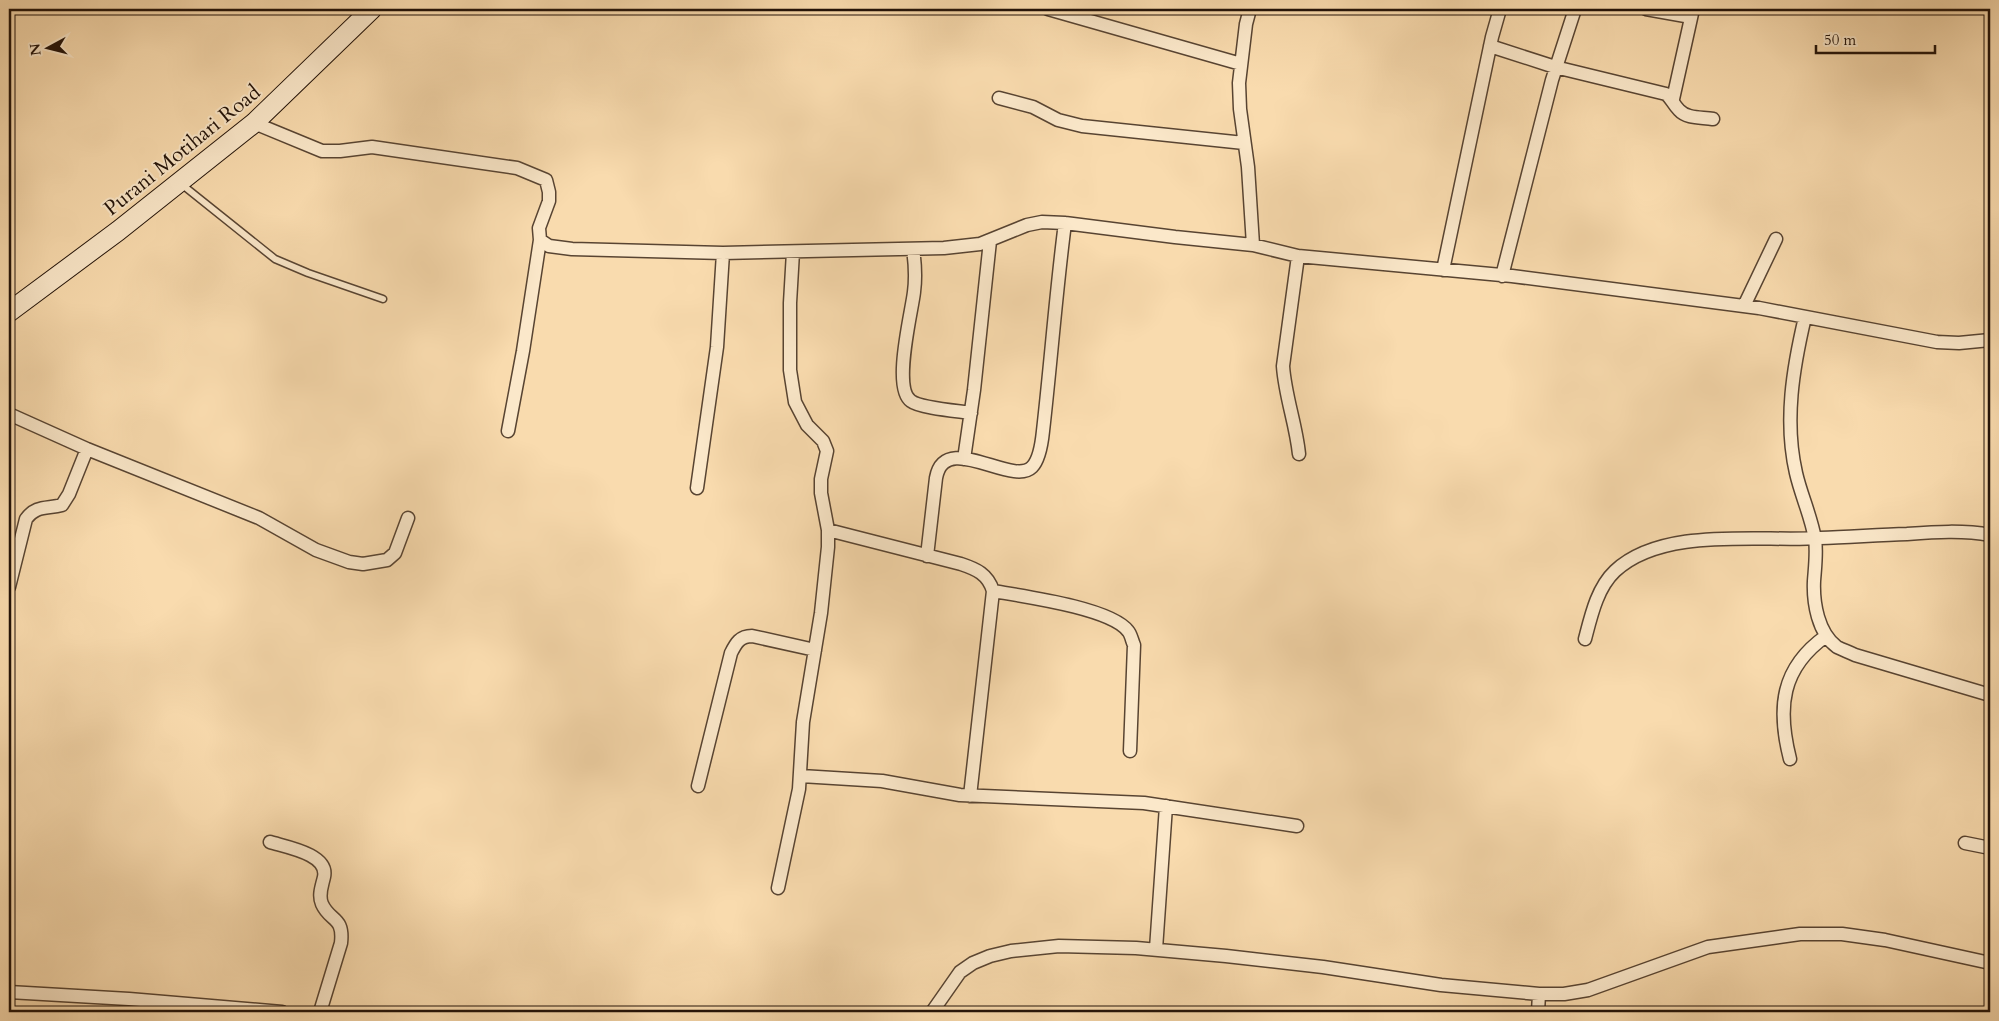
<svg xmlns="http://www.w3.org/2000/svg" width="1999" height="1021" viewBox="0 0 1999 1021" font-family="Cardo,serif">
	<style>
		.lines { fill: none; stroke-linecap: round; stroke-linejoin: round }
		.service-casing { stroke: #584432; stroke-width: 9 }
		.minor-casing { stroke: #584432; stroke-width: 15 }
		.secondary-casing { stroke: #221208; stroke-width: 21 }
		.service { stroke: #fbe8ca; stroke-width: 6 }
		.minor { stroke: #fbe8ca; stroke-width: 12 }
		.secondary { stroke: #fbe8ca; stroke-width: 19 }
		.labels { text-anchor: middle; stroke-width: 4; stroke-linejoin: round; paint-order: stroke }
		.street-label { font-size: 21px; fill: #221208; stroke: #fbe8ca }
	</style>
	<rect width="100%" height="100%" fill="#f9dbae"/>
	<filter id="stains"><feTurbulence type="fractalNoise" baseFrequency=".004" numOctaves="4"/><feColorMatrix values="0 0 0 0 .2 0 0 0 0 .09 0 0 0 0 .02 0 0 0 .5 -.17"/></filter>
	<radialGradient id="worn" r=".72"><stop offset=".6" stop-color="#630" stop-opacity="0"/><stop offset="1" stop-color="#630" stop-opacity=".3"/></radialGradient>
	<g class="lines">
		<g class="service-casing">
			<path id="service" d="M 180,183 L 275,259 L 308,273 L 383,299
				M 9,296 L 16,305"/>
		</g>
		<g class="minor-casing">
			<path id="minor" d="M 1048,9 L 1241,64
				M 1250,9 L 1246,24 L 1239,83 L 1240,109 L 1248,167 L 1253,245
				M 1646,9 L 1691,17
				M 1490,46 L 1555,67 L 1666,94 C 1672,99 1673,104 1679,110 C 1687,119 1702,117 1713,119
				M 999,98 L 1033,107 L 1058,120 L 1082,126 L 1244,143
				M 1673,99 L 1693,9
				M 254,123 L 322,151 L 340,151 L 372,147 L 517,168 L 546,180 L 549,192 L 549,201 L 539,228 L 540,240 L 549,246 L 572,249 L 723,253 L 944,248 L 980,244 L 1027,225 L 1042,222 L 1065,223 L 1175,237 L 1253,245 L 1298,256 L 1512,276 L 1759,308 L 1937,342 L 1959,343 L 1990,340
				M 913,249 C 915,263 916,277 914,292 C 912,311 892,388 911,401 C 920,408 958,411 971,413
				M 1298,256 L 1283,366 C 1285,396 1296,424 1299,454
				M 1443,270 L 1492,37 L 1500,9
				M 1502,276 L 1552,80 L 1575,9
				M 1744,306 L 1776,239
				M 1805,317 C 1793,368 1784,421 1796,473 C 1801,495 1811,516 1815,539 C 1817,552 1815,567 1814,581 C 1813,603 1818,633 1837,647 C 1843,650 1849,652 1855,655 L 1990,695
				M 9,414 L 87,449 L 259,518 L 316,550 L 349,562 L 363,564 L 387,560 L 395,553 L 408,518
				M 508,431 L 523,351 L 540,240
				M 964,459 L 974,390 L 990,241
				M 697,488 L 717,347 L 723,253
				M 828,530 L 961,564 C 976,569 988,574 993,591 L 970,796
				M 927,556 L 936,478 C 945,430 1012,487 1032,467 C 1040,459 1042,441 1043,431 C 1051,361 1056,292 1065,223
				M 9,587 L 26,519 C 36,505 47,509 62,505 L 69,494 L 87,449
				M 993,591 C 1022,596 1111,608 1128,631 C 1131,634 1132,641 1134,645 L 1130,751
				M 1585,639 C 1591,616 1597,588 1615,571 C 1663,526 1760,542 1820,538 C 1849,537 1878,535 1907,534 C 1935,532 1963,530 1990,535
				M 1790,759 C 1777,708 1781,668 1826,636
				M 801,776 L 882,781 L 960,795 L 1144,803 L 1297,826
				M 698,786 L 731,653 C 736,643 740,636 752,636 L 815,650
				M 270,842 C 286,847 329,854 324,877 C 322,886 318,895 322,904 C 330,922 344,916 341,943 L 320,1012
				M 1965,843 L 1990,848
				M 778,888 L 799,789 L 803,722 L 821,613 L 828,547 L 828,530 L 821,493 L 821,479 L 827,451 L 823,441 L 807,425 L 795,402 L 790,370 L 790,303 L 793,252
				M 1156,949 L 1166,806
				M 9,992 L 129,999 L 282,1012
				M 932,1012 L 960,972 L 973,963 L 990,956 L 1011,951 L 1059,946 L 1136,948 L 1226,956 L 1323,967 L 1441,985 L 1539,994 L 1564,994 L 1588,990 L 1708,947 L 1800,934 L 1842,934 L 1885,940 L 1990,963
				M 1538,1012 L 1539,994"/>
		</g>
		<g class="secondary-casing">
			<path id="secondary" d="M 9,312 L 118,231 L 254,123 L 372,9"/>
		</g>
		<use href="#service" class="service"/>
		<use href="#minor" class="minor"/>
		<use href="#secondary" class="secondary"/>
	</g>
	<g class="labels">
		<g class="street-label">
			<text transform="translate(182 150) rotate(-39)" y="7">Purani Motihari Road</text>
		</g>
	</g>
	<rect width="1999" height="1021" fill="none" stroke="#f9dbae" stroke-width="30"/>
	<rect x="10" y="10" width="1979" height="1001" fill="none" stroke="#221208" stroke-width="2.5"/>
	<rect x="15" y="15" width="1969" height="991" fill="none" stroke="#221208"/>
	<g transform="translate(48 48) rotate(263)" stroke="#fbe8ca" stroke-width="4" paint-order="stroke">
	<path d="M0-4L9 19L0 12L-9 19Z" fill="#221208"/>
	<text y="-8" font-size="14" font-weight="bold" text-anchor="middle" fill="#221208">N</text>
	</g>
	<path d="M1816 45v8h119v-8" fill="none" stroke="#221208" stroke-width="2.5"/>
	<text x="1824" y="45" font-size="15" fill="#221208" stroke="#fbe8ca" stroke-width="4" paint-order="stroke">50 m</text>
	<rect width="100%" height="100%" filter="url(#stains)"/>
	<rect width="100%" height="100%" fill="url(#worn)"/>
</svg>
